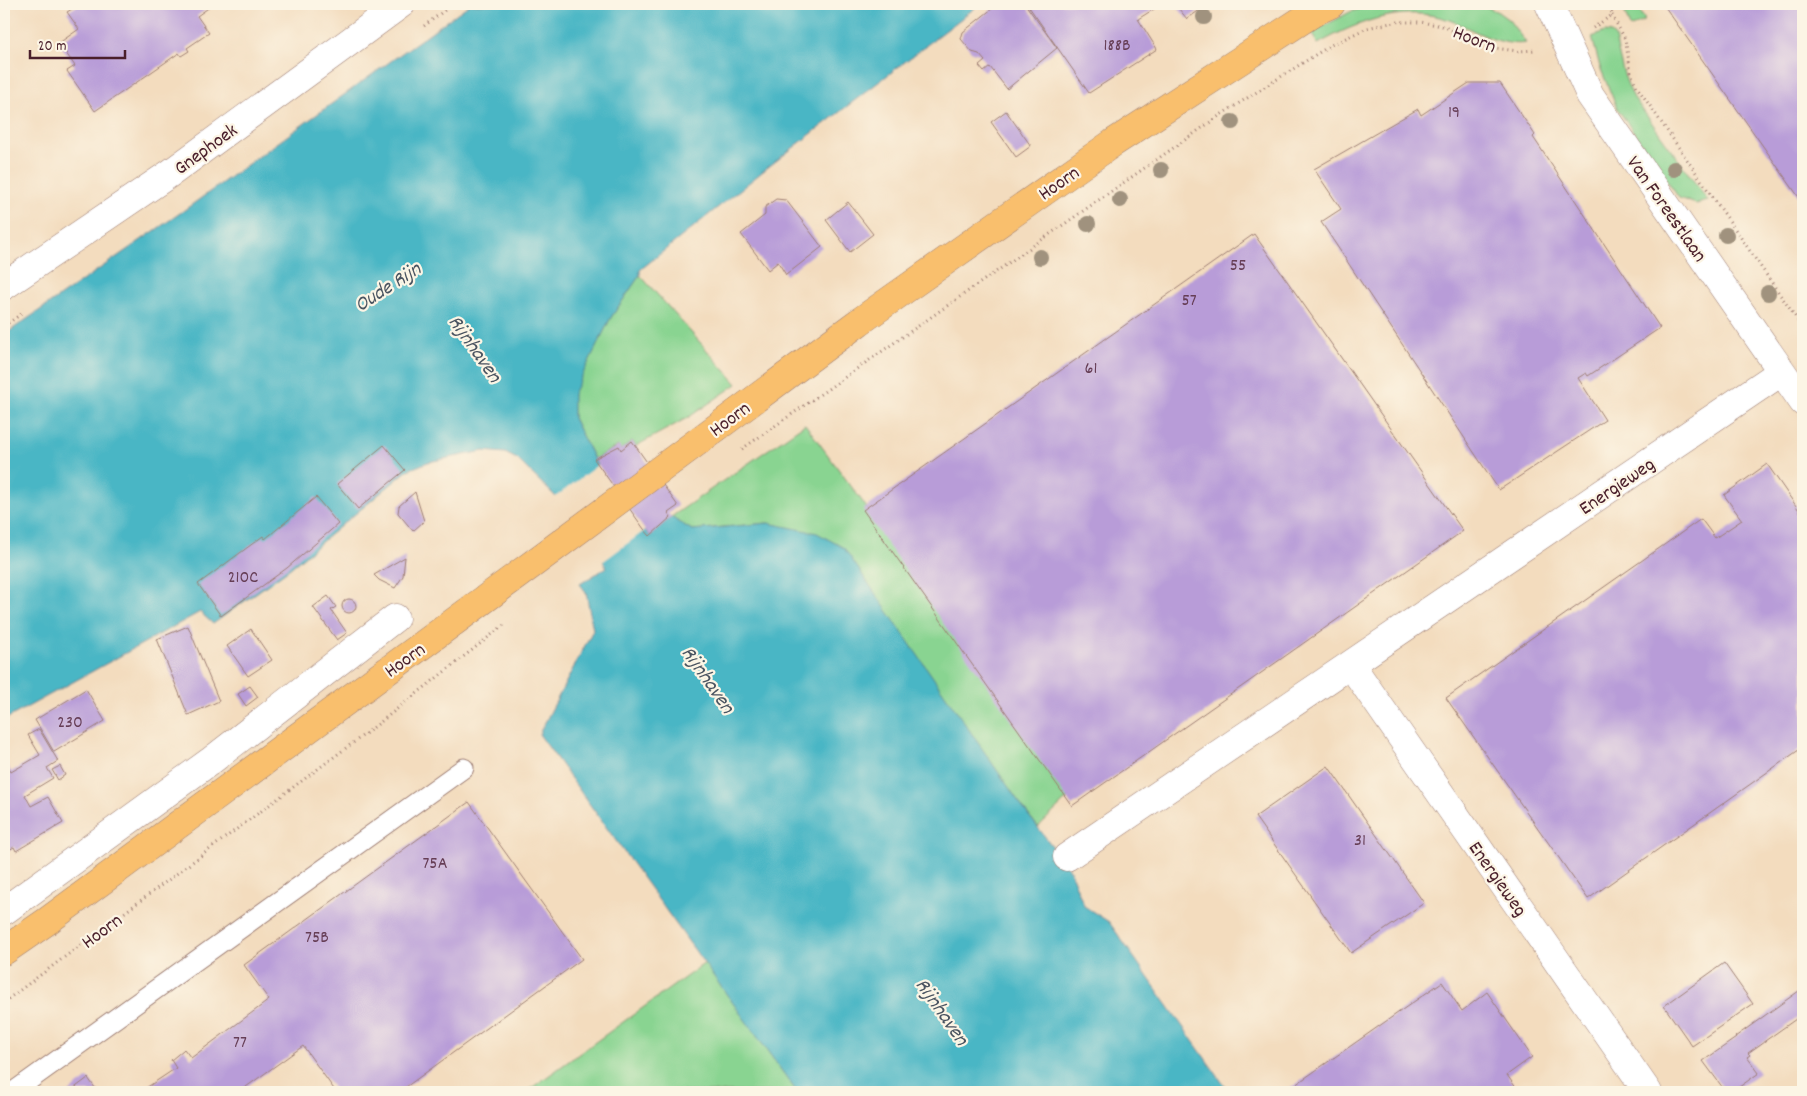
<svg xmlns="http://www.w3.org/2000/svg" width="1807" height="1096" viewBox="0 0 1807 1096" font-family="Dekko,sans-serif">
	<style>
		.green { fill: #89d491; stroke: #6a7a5e }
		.water { fill: #49b6c5; stroke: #4a6a78 }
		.pier { fill: #f3dcbe }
		.building { fill: #b89cd8 }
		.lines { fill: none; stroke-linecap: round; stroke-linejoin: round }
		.service-casing { stroke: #9e7e74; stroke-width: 21 }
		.minor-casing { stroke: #9e7e74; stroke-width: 29 }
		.tertiary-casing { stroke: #9e7e74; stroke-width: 29 }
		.primary-casing { stroke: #9e7e74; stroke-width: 29 }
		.path { stroke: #9e7e74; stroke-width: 3; stroke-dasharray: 1 4; stroke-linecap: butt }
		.service { stroke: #fff; stroke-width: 19 }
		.minor { stroke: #fff; stroke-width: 28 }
		.tertiary { stroke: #fff; stroke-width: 28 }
		.primary { stroke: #f9bf6d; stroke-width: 28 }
		.tree { fill: #a0927e }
		.labels { text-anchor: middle; stroke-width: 4.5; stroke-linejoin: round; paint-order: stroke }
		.number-label { font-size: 18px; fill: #663e56 }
		.street-label { font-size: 20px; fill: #4a1f2b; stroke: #fcf5e5 }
		.water-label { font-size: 21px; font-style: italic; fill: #4a5461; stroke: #fcf5e5 }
	</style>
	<rect width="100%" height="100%" fill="#fcf5e5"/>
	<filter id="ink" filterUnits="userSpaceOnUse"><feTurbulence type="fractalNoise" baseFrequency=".02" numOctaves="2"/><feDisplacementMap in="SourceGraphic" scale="10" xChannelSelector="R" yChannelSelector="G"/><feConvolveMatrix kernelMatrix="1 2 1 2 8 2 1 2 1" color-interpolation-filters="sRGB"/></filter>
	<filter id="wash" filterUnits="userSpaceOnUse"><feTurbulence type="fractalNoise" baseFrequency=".0096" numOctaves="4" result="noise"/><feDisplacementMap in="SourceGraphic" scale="20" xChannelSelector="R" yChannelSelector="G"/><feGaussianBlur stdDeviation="1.12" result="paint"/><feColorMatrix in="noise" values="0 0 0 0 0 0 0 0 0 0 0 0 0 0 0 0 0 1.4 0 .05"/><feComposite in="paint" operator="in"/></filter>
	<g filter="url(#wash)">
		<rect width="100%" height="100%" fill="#f3dcbe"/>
		<path class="green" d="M 1375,4 L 1480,4 L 1498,12 L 1509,20 L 1526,43 C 1503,47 1477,32 1457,23 C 1409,2 1360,20 1318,44 L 1311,33 L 1350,12 Z
			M 1622,4 L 1635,4 L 1645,20 L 1630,28 Z
			M 1605,32 L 1612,33 L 1615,37 C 1620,59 1623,78 1634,98 L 1708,201 L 1696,204 L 1679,198 L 1617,108 L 1600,67 L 1592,37 Z
			M 640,275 L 737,384 L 689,417 L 636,446 L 632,441 L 621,450 L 618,446 L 594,459 L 573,418 L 572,394 L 610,319 Z
			M 805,424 L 862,501 L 1068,798 L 1038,827 L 1023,808 L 768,523 L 692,530 L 671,517 Z
			M 705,963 L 797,1092 L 526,1092 Z"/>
		<path class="water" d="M 470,4 L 980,4 L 767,168 L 640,270 L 640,275 L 610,319 L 573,394 L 573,418 L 597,465 L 644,529 L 650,536 L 671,517 L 692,530 L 768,523 L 817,533 L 844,548 L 1023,808 L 1069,868 L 1084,906 L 1109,922 L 1229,1092 L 797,1092 L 539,734 L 593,630 L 586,592 L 580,584 L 607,567 L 555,496 L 517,459 L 505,453 L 484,451 L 428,462 L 408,470 L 289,569 L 213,624 L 200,612 L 4,720 L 4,335 L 183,211 Z"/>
		<path class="pier" d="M 599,464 L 647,529 L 601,563 L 554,498 Z"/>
		<g id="blocks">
			<path class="building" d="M 76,4 L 214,4 L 197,16 L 209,33 L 187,48 L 189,51 L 181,56 L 179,53 L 95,111 L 67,71 L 75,66 L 59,43 L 79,29 L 67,12 L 77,6 Z
				M 998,4 L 1005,4 L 1006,6 L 1009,4 L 1025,4 L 1057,48 L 1007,89 L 990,67 L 984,72 L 979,66 L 985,61 L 979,54 L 972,52 L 961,39 L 963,32 Z
				M 1027,4 L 1162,4 L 1138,19 L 1157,49 L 1089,93 Z
				M 1175,4 L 1208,4 L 1187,19 Z
				M 1663,4 L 1803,4 L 1803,203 Z
				M 1469,83 L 1500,83 L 1535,135 L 1533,137 L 1660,328 L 1588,376 L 1586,373 L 1578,378 L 1605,420 L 1499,490 L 1321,222 L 1341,209 L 1314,169 L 1418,109 L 1421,115 Z
				M 1006,111 L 1031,146 L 1016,157 L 991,122 Z
				M 776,199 L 786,200 L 822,247 L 786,275 L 778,262 L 768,270 L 741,234 L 765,215 L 765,207 Z
				M 848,202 L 873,234 L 850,252 L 826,220 Z
				M 1254,234 L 1463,531 L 1072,806 L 863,510 Z
				M 632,441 L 678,506 L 668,513 L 671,517 L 650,536 L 644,529 L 594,459 L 619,446 L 621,450 Z
				M 384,445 L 405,470 L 358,509 L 337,484 Z
				M 1767,464 L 1803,516 L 1803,747 L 1588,899 L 1446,698 L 1701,519 L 1715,538 L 1742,520 L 1724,495 Z
				M 415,492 L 424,521 L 413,531 L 398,513 L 399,506 Z
				M 316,497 L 338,524 L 287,568 L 221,616 L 198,584 L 263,536 L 265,539 Z
				M 405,557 L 403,576 L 395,588 L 379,580 L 374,575 Z
				M 328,596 L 336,607 L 331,610 L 347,633 L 337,640 L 313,607 Z
				M342 606a7 7 0 1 1 14 0a7 7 0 1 1-14 0Z
				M 188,626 L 219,701 L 188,715 L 157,639 Z
				M 251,629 L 272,660 L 248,676 L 227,646 Z
				M 250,686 L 258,697 L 246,706 L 238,694 Z
				M 86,689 L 105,721 L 54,752 L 35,720 Z
				M 39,729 L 58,761 L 47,768 L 53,778 L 25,795 L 31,806 L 48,797 L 63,823 L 16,851 L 14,847 L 4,853 L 4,759 L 11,772 L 40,755 L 28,735 Z
				M 60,766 L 65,775 L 58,780 L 52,770 Z
				M 1328,766 L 1424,903 L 1351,953 L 1255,817 Z
				M 469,802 L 582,959 L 399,1092 L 336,1092 L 303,1046 L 239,1092 L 140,1092 L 176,1068 L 171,1060 L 183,1050 L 184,1049 L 191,1058 L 269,1000 L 244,965 Z
				M 1724,963 L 1753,1004 L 1692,1046 L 1664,1006 Z
				M 1442,982 L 1462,1011 L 1487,992 L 1532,1057 L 1507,1075 L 1519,1092 L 1285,1092 Z
				M 1803,988 L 1803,1014 L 1748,1053 L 1750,1055 L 1747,1057 L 1759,1073 L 1732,1092 L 1726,1092 L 1703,1061 L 1736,1038 L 1735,1037 Z
				M 88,1078 L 98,1092 L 69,1092 Z"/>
		</g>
	</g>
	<g filter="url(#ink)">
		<use href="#blocks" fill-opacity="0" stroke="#9e7e74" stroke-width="1"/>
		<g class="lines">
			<g class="service-casing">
				<path id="service" d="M 13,1092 L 464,768"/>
			</g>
			<g class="minor-casing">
				<path id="minor" d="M 1549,4 L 1590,95 L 1803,402
					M 1351,665 L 1648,1092
					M 1067,857 L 1781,372
					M 4,911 L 212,760 L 395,618"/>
			</g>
			<g class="tertiary-casing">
				<path id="tertiary" d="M 4,286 L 172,172 L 401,4"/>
			</g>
			<g class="primary-casing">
				<path id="primary" d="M 4,951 L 46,922 L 538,560 L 859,322 L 1113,143 L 1316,11 L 1331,4"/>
			</g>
			<path class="path" d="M 1612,15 L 1625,39 L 1631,73 L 1637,87 L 1803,328
				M 424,26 L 453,4
				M 1593,28 L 1612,15 L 1610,4
				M 4,326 L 24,312
				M 742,449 L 1222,114 L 1331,45 L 1367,28 L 1395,22 L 1421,22 L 1442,26 L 1495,48 L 1517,51 L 1536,50
				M 4,1002 L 369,731 L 504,625"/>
			<use href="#service" class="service"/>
			<use href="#minor" class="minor"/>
			<use href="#tertiary" class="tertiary"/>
			<use href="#primary" class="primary"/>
		</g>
		<g class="tree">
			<circle cx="1204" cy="17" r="8"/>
			<circle cx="1232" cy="122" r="8"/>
			<circle cx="1674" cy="169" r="8"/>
			<circle cx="1161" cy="170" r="8"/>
			<circle cx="1120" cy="200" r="8"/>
			<circle cx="1088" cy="224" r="8"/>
			<circle cx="1726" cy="235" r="8"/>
			<circle cx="1040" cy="257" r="8"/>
			<circle cx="1768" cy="293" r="8"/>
		</g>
	</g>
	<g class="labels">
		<g class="number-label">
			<text x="1117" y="50">188B</text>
			<text x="1454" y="117">19</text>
			<text x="1238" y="270">55</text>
			<text x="1189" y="305">57</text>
			<text x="1091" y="373">61</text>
			<text x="243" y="582">210C</text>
			<text x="70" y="727">230</text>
			<text x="1360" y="845">31</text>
			<text x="435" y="868">75A</text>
			<text x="317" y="942">75B</text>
			<text x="240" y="1047">77</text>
		</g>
		<g class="street-label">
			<text transform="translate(1475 38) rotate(21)" y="7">Hoorn</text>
			<text transform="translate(205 148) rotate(-36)" y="7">Gnephoek</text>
			<text transform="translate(1058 182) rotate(-35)" y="7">Hoorn</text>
			<text transform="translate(1668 208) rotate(55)" y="7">Van Foreestlaan</text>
			<text transform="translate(729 418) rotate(-37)" y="7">Hoorn</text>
			<text transform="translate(1616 485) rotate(-34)" y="7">Energieweg</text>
			<text transform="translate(404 659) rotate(-36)" y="7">Hoorn</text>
			<text transform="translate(1499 878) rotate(55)" y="7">Energieweg</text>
			<text transform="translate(101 930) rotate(-37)" y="7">Hoorn</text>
		</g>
		<g class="water-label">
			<text transform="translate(387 286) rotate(-33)" y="7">Oude Rijn</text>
			<text transform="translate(476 348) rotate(55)" y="7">Rijnhaven</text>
			<text transform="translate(709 679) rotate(55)" y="7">Rijnhaven</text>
			<text transform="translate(943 1011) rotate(55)" y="7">Rijnhaven</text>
		</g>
	</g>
	<rect width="1807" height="1096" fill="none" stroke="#fcf5e5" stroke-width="20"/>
	<path d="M30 50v8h95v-8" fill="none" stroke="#4a1f2b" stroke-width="2.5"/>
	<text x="38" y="50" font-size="15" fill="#4a1f2b" stroke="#fcf5e5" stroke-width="4" paint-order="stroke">20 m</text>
</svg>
